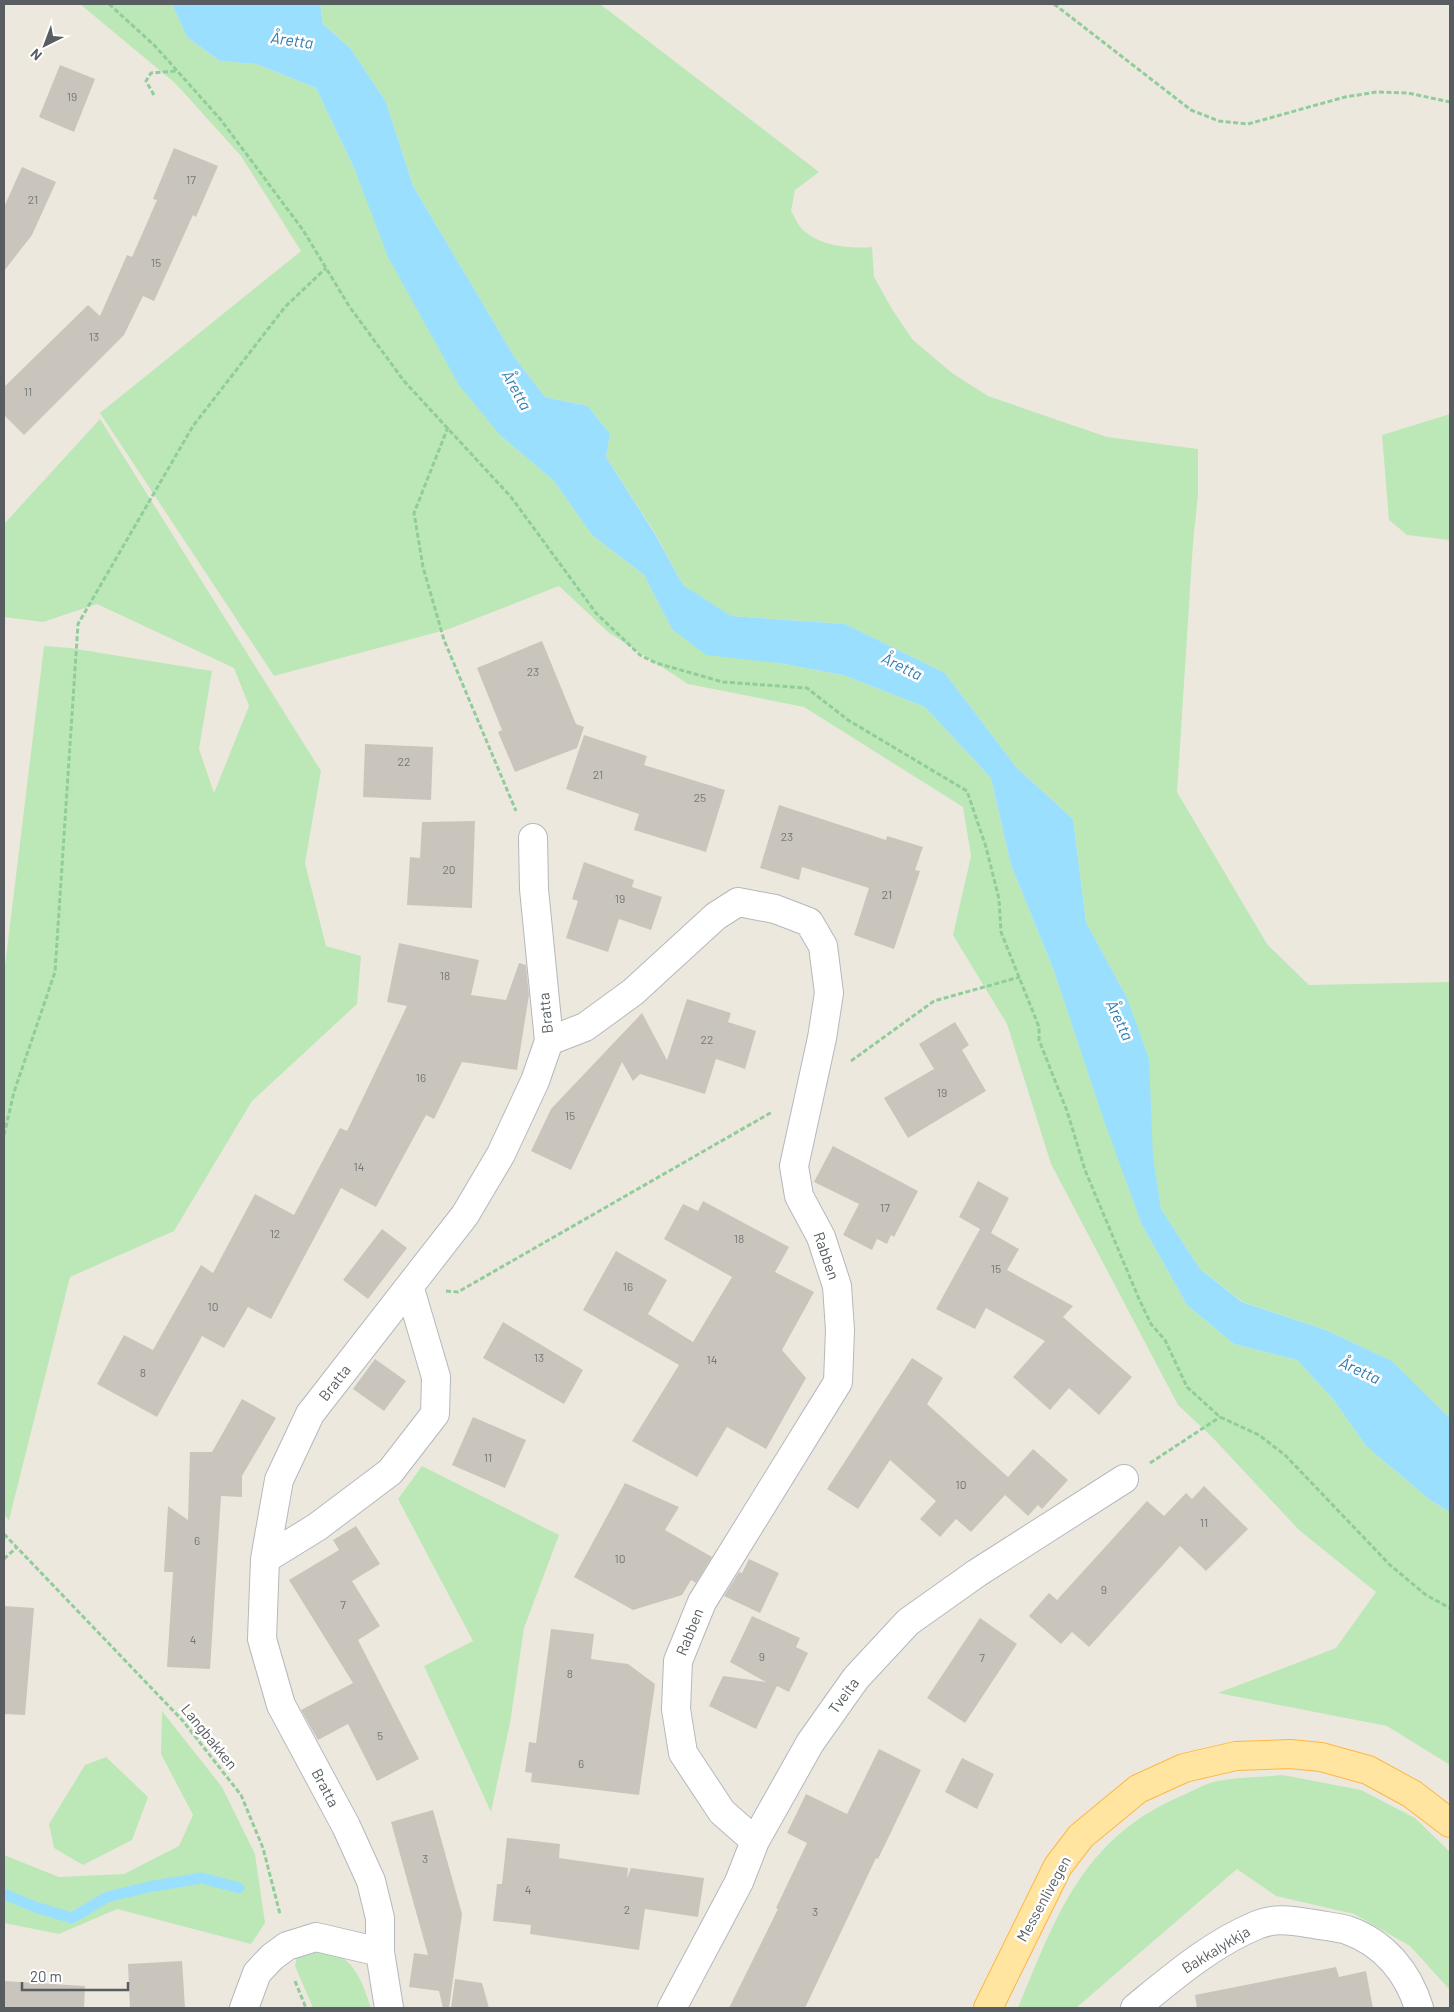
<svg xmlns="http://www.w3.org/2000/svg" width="1454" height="2012" viewBox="0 0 1454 2012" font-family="Barlow,sans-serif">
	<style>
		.green { fill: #bce8b7 }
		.water { fill: #9bdfff }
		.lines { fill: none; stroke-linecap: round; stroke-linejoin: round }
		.stream { stroke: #9bdfff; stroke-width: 11 }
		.building { fill: #c9c5bd }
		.minor-casing { stroke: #b4b8bd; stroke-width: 30 }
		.major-casing { stroke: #ffb644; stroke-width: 30 }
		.path { stroke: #91cc9b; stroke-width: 3; stroke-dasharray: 5 2.5; stroke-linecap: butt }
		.minor { stroke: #fff; stroke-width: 28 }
		.major { stroke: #ffe5a0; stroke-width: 28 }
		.labels { text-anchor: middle; stroke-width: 5; stroke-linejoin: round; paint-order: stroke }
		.number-label { font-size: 12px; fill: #747778 }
		.street-label { font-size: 15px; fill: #575d61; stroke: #fff }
		.water-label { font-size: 16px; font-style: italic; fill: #2e7cb1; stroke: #fff }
	</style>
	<rect width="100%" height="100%" fill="#ede8de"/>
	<path class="green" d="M 80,4 L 172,4 L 187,37 L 220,61 L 256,64 L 316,88 L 355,170 L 500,435 L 554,481 L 592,535 L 644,575 L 672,629 L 778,663 L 843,675 L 925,707 L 991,778 L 1011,865 L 1054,971 L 1142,1225 L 1187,1305 L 1234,1344 L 1297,1360 L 1333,1399 L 1366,1446 L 1430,1500 L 1450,1512 L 1450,1765 L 1387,1726 L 1218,1693 L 1336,1648 L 1376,1592 L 1299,1530 L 1212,1437 L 1178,1405 L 1051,1164 L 1007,1024 L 953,935 L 971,856 L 963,807 L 804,707 L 688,684 L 608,632 L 559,586 L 449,629 L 274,676 L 100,413 L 301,251 L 241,156 L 175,83 Z
		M 320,4 L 600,4 L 819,172 L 795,190 L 791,211 C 794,216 797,223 801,228 C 818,246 849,249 872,247 L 874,277 L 892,309 L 913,340 L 952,373 L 988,396 L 1107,437 L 1198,449 L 1198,495 L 1193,543 L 1177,792 L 1267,944 L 1309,985 L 1450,982 L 1450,1418 L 1392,1361 L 1326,1330 L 1243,1302 L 1200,1269 L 1161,1209 L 1127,998 L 1086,922 L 1073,819 L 1016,767 L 945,673 L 845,624 L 730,616 L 683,585 L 655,533 L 606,457 L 610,434 L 588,406 L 545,397 L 515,358 L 413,186 L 386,102 L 351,49 L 323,24 Z
		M 1450,414 L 1450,540 L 1407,535 L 1389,520 L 1382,435 Z
		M 100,419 L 321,771 L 305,863 L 326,946 L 361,956 L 357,1004 L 252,1101 L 174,1231 L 70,1277 L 9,1520 L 4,1515 L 4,974 L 44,646 L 70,648 L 212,671 L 199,749 L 214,793 L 249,706 L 234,668 L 97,604 L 43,622 L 4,617 L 4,524 Z
		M 422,1466 L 559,1535 L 524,1628 L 510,1723 L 491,1812 L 424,1666 L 473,1641 L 398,1499 Z
		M 162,1711 L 222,1787 L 255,1854 L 265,1923 L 251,1944 L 117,1909 L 59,1934 L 4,1923 L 4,1855 L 59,1877 L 124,1874 L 179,1846 L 193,1815 L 161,1754 Z
		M 106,1757 L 148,1797 L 132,1840 L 83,1865 L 54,1848 L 49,1824 L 85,1765 Z
		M 1283,1775 L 1361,1790 L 1415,1818 L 1450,1852 L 1450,1990 L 1410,1946 L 1354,1914 L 1276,1896 L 1237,1869 L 1076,2008 L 1018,2008 C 1056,1917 1082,1839 1179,1797 C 1191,1792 1205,1783 1218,1781 C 1239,1777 1262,1777 1283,1775 Z
		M 328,1947 C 356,1964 361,1978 371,2008 L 313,2008 L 295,1966 L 297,1957 Z"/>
	<path class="water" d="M 172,4 L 320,4 L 323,24 L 351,49 L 386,102 L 413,186 L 515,358 L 545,397 L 588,406 L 610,434 L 606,457 L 655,534 L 683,585 L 731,616 L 845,624 L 945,673 L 1016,767 L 1073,819 L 1086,922 L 1127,998 L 1149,1059 L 1153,1157 L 1161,1209 L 1200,1269 L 1242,1302 L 1326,1330 L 1392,1361 L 1450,1418 L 1450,1512 L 1430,1500 L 1366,1446 L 1333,1399 L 1297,1360 L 1234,1344 L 1187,1305 L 1142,1225 L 1102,1115 L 1054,971 L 1011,865 L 991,778 L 925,707 L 843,675 L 778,663 L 706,655 L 672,629 L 644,575 L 592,535 L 554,481 L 500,435 L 459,385 L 388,257 L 355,170 L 316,88 L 256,64 L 220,61 L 187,37 Z"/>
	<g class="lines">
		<path class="stream" d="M 4,1894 L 35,1907 L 72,1918 L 107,1897 L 153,1886 L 202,1878 L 239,1888"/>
	</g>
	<path class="building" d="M 60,65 L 95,79 L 74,132 L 39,117 Z
		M 174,148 L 218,166 L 196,217 L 193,215 L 154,301 L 143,296 L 124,335 L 24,435 L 4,415 L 4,387 L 88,305 L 100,316 L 127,255 L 132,257 L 157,200 L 153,199 Z
		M 22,167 L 56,182 L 32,235 L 4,271 L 4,207 Z
		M 542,641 L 576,724 L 584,727 L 577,748 L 515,772 L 498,732 L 502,730 L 477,668 Z
		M 584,735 L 647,756 L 644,765 L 725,790 L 706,852 L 634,830 L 639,814 L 566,789 Z
		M 365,744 L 433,747 L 431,800 L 363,797 Z
		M 779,805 L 886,840 L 887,836 L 923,847 L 915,870 L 920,871 L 894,949 L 854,935 L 869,888 L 802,867 L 799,880 L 760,868 Z
		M 475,821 L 472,908 L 407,905 L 410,857 L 420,858 L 422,822 Z
		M 584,862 L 634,880 L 632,887 L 662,897 L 651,930 L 619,919 L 608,952 L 566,938 L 578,901 L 572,899 Z
		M 399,943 L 479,960 L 471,995 L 506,1000 L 519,963 L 526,965 L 529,995 L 517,1070 L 462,1062 L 434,1119 L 426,1115 L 376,1207 L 341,1188 L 271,1319 L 248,1307 L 224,1348 L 202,1336 L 157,1417 L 97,1384 L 124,1335 L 153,1350 L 201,1265 L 213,1273 L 255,1194 L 294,1215 L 340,1128 L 347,1131 L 407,1006 L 387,1002 Z
		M 687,999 L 731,1013 L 728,1022 L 756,1031 L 745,1069 L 716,1059 L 705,1094 L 640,1074 L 633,1081 L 622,1062 L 571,1170 L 531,1151 L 551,1109 L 642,1013 L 667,1060 Z
		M 955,1022 L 969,1045 L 962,1050 L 986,1091 L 908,1138 L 884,1098 L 934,1069 L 919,1044 Z
		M 833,1146 L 918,1191 L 894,1237 L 891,1235 L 887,1244 L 877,1239 L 872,1250 L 843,1235 L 859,1204 L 814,1182 Z
		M 978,1181 L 1009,1198 L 991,1233 L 1019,1249 L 1007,1270 L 1073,1306 L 1063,1317 L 1132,1377 L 1099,1415 L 1069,1388 L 1050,1410 L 1013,1377 L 1045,1341 L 986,1308 L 975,1329 L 936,1309 L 980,1229 L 959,1217 Z
		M 703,1201 L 789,1247 L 775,1272 L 814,1292 L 782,1350 L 806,1378 L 766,1449 L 727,1427 L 697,1477 L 632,1441 L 679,1365 L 583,1310 L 616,1251 L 667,1280 L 648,1314 L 693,1342 L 732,1277 L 664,1239 L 683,1204 L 698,1211 Z
		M 382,1229 L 407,1248 L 368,1299 L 343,1280 Z
		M 503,1322 L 583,1370 L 564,1404 L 483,1358 Z
		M 912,1358 L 943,1378 L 927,1404 L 1008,1477 L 1033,1449 L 1068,1480 L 1042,1509 L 1038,1505 L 1028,1516 L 1005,1495 L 971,1532 L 956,1519 L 940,1537 L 920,1519 L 936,1501 L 890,1460 L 858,1509 L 827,1489 Z
		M 375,1359 L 406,1381 L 384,1411 L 353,1389 Z
		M 242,1399 L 276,1418 L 242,1476 L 242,1497 L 221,1496 L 210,1669 L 167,1667 L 173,1572 L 164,1572 L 168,1506 L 188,1520 L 190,1452 L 212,1452 Z
		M 473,1417 L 526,1440 L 505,1488 L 452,1465 Z
		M 625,1483 L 679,1507 L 665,1530 L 712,1557 L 696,1583 L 691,1580 L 682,1595 L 633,1610 L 574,1577 Z
		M 1204,1486 L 1248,1529 L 1206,1571 L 1180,1546 L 1089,1647 L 1072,1632 L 1061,1644 L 1029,1616 L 1049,1593 L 1057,1600 L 1147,1501 L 1164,1516 L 1186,1493 L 1192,1499 Z
		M 356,1526 L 380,1564 L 352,1581 L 380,1626 L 358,1640 L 419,1759 L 377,1781 L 348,1724 L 318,1740 L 301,1710 L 353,1683 L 289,1580 L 339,1550 L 333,1540 Z
		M 749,1559 L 779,1573 L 760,1613 L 724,1596 L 739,1572 L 742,1573 Z
		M 4,1606 L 34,1608 L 25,1715 L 4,1714 Z
		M 752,1616 L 800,1638 L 796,1647 L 808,1653 L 789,1692 L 777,1686 L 756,1729 L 709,1706 L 723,1676 L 766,1682 L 730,1662 Z
		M 980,1618 L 1017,1644 L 965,1723 L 927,1698 Z
		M 551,1629 L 594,1634 L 591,1659 L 628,1664 L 655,1684 L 639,1795 L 531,1782 L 532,1773 L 525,1772 L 529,1742 L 536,1743 Z
		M 879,1749 L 921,1770 L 878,1859 L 876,1858 L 805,2008 L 729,2008 L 778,1909 L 776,1908 L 807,1843 L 787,1833 L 806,1794 L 847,1814 Z
		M 962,1758 L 994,1774 L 977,1809 L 945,1792 Z
		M 433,1810 L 462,1914 L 449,2008 L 443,2008 L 439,1991 L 409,1987 L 414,1953 L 428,1955 L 391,1822 Z
		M 507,1838 L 560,1844 L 559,1858 L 628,1868 L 627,1878 L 631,1868 L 704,1878 L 698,1917 L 645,1909 L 639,1950 L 530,1934 L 531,1925 L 493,1921 L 497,1884 L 502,1884 Z
		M 182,1961 L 185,2008 L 130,2008 L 128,1964 Z
		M 1336,1967 L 1339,1977 L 1366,1971 L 1373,2008 L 1197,2008 L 1195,1995 Z
		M 455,1979 L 482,1983 L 489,2008 L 451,2008 Z
		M 4,1981 L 85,1986 L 84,2008 L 4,2008 Z"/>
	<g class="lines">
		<g class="minor-casing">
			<path id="minor" d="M 549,1041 L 585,1027 L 633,992 L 716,916 L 738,902 L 775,909 L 809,922 L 823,946 L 829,993 L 822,1038 L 794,1166 L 799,1196 L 821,1237 L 837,1286 L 840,1330 L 838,1382 L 702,1602 L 678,1661 L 676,1709 L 683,1753 L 722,1812 L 755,1841
				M 265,1559 L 317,1527 L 390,1472 L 435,1414 L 436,1377 L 410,1289
				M 380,1952 L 380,1918 L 371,1881 L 346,1826 L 281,1705 L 262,1639 L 265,1559 L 279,1480 L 310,1414 L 465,1215 L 501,1154 L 535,1081 L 549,1041 L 534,889 L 533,838
				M 244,2008 L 257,1973 L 272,1957 L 287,1946 L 316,1937 L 380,1952 L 389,2008
				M 672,2008 L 739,1882 L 755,1841 L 810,1743 L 856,1678 L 908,1622 L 977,1573 L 1124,1479
				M 1135,2008 C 1173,1977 1211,1944 1257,1925 C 1276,1917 1294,1921 1314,1924 C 1324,1926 1337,1927 1347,1930 C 1384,1943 1408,1972 1419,2008"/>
		</g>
		<g class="major-casing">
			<path id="major" d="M 988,2008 L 1058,1866 L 1081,1836 L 1138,1789 L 1184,1768 L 1236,1756 L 1290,1754 L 1321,1757 L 1368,1770 L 1412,1794 L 1450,1823"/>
		</g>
		<path class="path" d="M 109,4 L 155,46 L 221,120 L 303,230 L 349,306 L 404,381 L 511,497 L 596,613 L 640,655 L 656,663 L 723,682 L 807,688 L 848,720 L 967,791 L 986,847 L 999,899 L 1001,932 L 1039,1027 L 1039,1040 L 1067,1111 L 1085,1170 L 1139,1299 L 1151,1324 L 1165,1340 L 1187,1387 L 1220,1417 L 1259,1435 L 1285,1455 L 1390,1565 L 1426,1595 L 1450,1608
			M 1054,4 L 1191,110 L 1219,121 L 1248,124 L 1345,97 L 1377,92 L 1408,93 L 1450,102
			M 154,95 L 146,81 L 151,73 L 177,71
			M 448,427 L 414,513 L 423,567 L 444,640 L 516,811
			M 851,1061 L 934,1001 L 1020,977
			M 4,1135 L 14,1092 L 55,972 L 78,624 L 193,426 L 285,307 L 326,268
			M 446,1291 L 458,1292 L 772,1112
			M 1150,1463 L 1220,1417
			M 4,1534 L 183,1721 L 241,1795 L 263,1848 L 280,1914
			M 4,1559 L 17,1547
			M 295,1981 L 306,2008"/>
		<use href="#minor" class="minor"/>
		<use href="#major" class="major"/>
	</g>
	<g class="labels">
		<g class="number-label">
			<text x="72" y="101">19</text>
			<text x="191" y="184">17</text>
			<text x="33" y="204">21</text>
			<text x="156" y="267">15</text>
			<text x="94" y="341">13</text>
			<text x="28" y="396">11</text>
			<text x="533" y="676">23</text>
			<text x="404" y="766">22</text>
			<text x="598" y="779">21</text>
			<text x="700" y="802">25</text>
			<text x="787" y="841">23</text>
			<text x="449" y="874">20</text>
			<text x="887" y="899">21</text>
			<text x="620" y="903">19</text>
			<text x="445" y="980">18</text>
			<text x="707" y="1044">22</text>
			<text x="421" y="1082">16</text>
			<text x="942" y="1097">19</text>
			<text x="570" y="1120">15</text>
			<text x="359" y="1171">14</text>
			<text x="885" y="1212">17</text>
			<text x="275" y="1238">12</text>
			<text x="739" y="1243">18</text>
			<text x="996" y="1273">15</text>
			<text x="628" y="1291">16</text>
			<text x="213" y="1311">10</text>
			<text x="539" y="1362">13</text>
			<text x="712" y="1364">14</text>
			<text x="143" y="1377">8</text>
			<text x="488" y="1462">11</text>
			<text x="961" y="1489">10</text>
			<text x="1204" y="1527">11</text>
			<text x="197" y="1545">6</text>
			<text x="620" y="1563">10</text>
			<text x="1104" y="1594">9</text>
			<text x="343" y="1609">7</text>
			<text x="193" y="1644">4</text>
			<text x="762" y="1661">9</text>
			<text x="982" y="1662">7</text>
			<text x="570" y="1678">8</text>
			<text x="380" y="1740">5</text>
			<text x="581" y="1768">6</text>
			<text x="425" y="1863">3</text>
			<text x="528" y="1894">4</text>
			<text x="627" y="1914">2</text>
			<text x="815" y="1916">3</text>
		</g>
		<g class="street-label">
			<text transform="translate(546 1013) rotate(-96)" y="5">Bratta</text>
			<text transform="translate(826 1256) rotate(71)" y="5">Rabben</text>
			<text transform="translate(335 1383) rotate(-52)" y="5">Bratta</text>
			<text transform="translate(690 1632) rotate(-68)" y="5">Rabben</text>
			<text transform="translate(844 1696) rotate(-54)" y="5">Tveita</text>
			<text transform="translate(209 1737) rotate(51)" y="5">Langbakken</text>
			<text transform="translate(325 1788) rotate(62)" y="5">Bratta</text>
			<text transform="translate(1044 1899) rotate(-61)" y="5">Messenlivegen</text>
			<text transform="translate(1216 1950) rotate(-31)" y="5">Bakkalykkja</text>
		</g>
		<g class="water-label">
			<text transform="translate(292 40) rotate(8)" y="6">Åretta</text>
			<text transform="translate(517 390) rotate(61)" y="6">Åretta</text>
			<text transform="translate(902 666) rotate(26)" y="6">Åretta</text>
			<text transform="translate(1120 1020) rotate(65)" y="6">Åretta</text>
			<text transform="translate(1360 1370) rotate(25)" y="6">Åretta</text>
		</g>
	</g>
	<rect width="1454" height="2012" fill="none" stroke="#575d61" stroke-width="10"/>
	<g transform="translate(45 45) rotate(222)" stroke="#ffffff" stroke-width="4" paint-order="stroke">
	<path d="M0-4L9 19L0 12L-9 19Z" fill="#575d61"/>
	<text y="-8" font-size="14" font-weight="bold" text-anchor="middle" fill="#575d61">N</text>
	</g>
	<path d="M22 1982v8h106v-8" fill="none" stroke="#575d61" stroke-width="2.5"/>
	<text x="30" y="1982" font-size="15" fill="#575d61" stroke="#ffffff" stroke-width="4" paint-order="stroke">20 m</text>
</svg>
